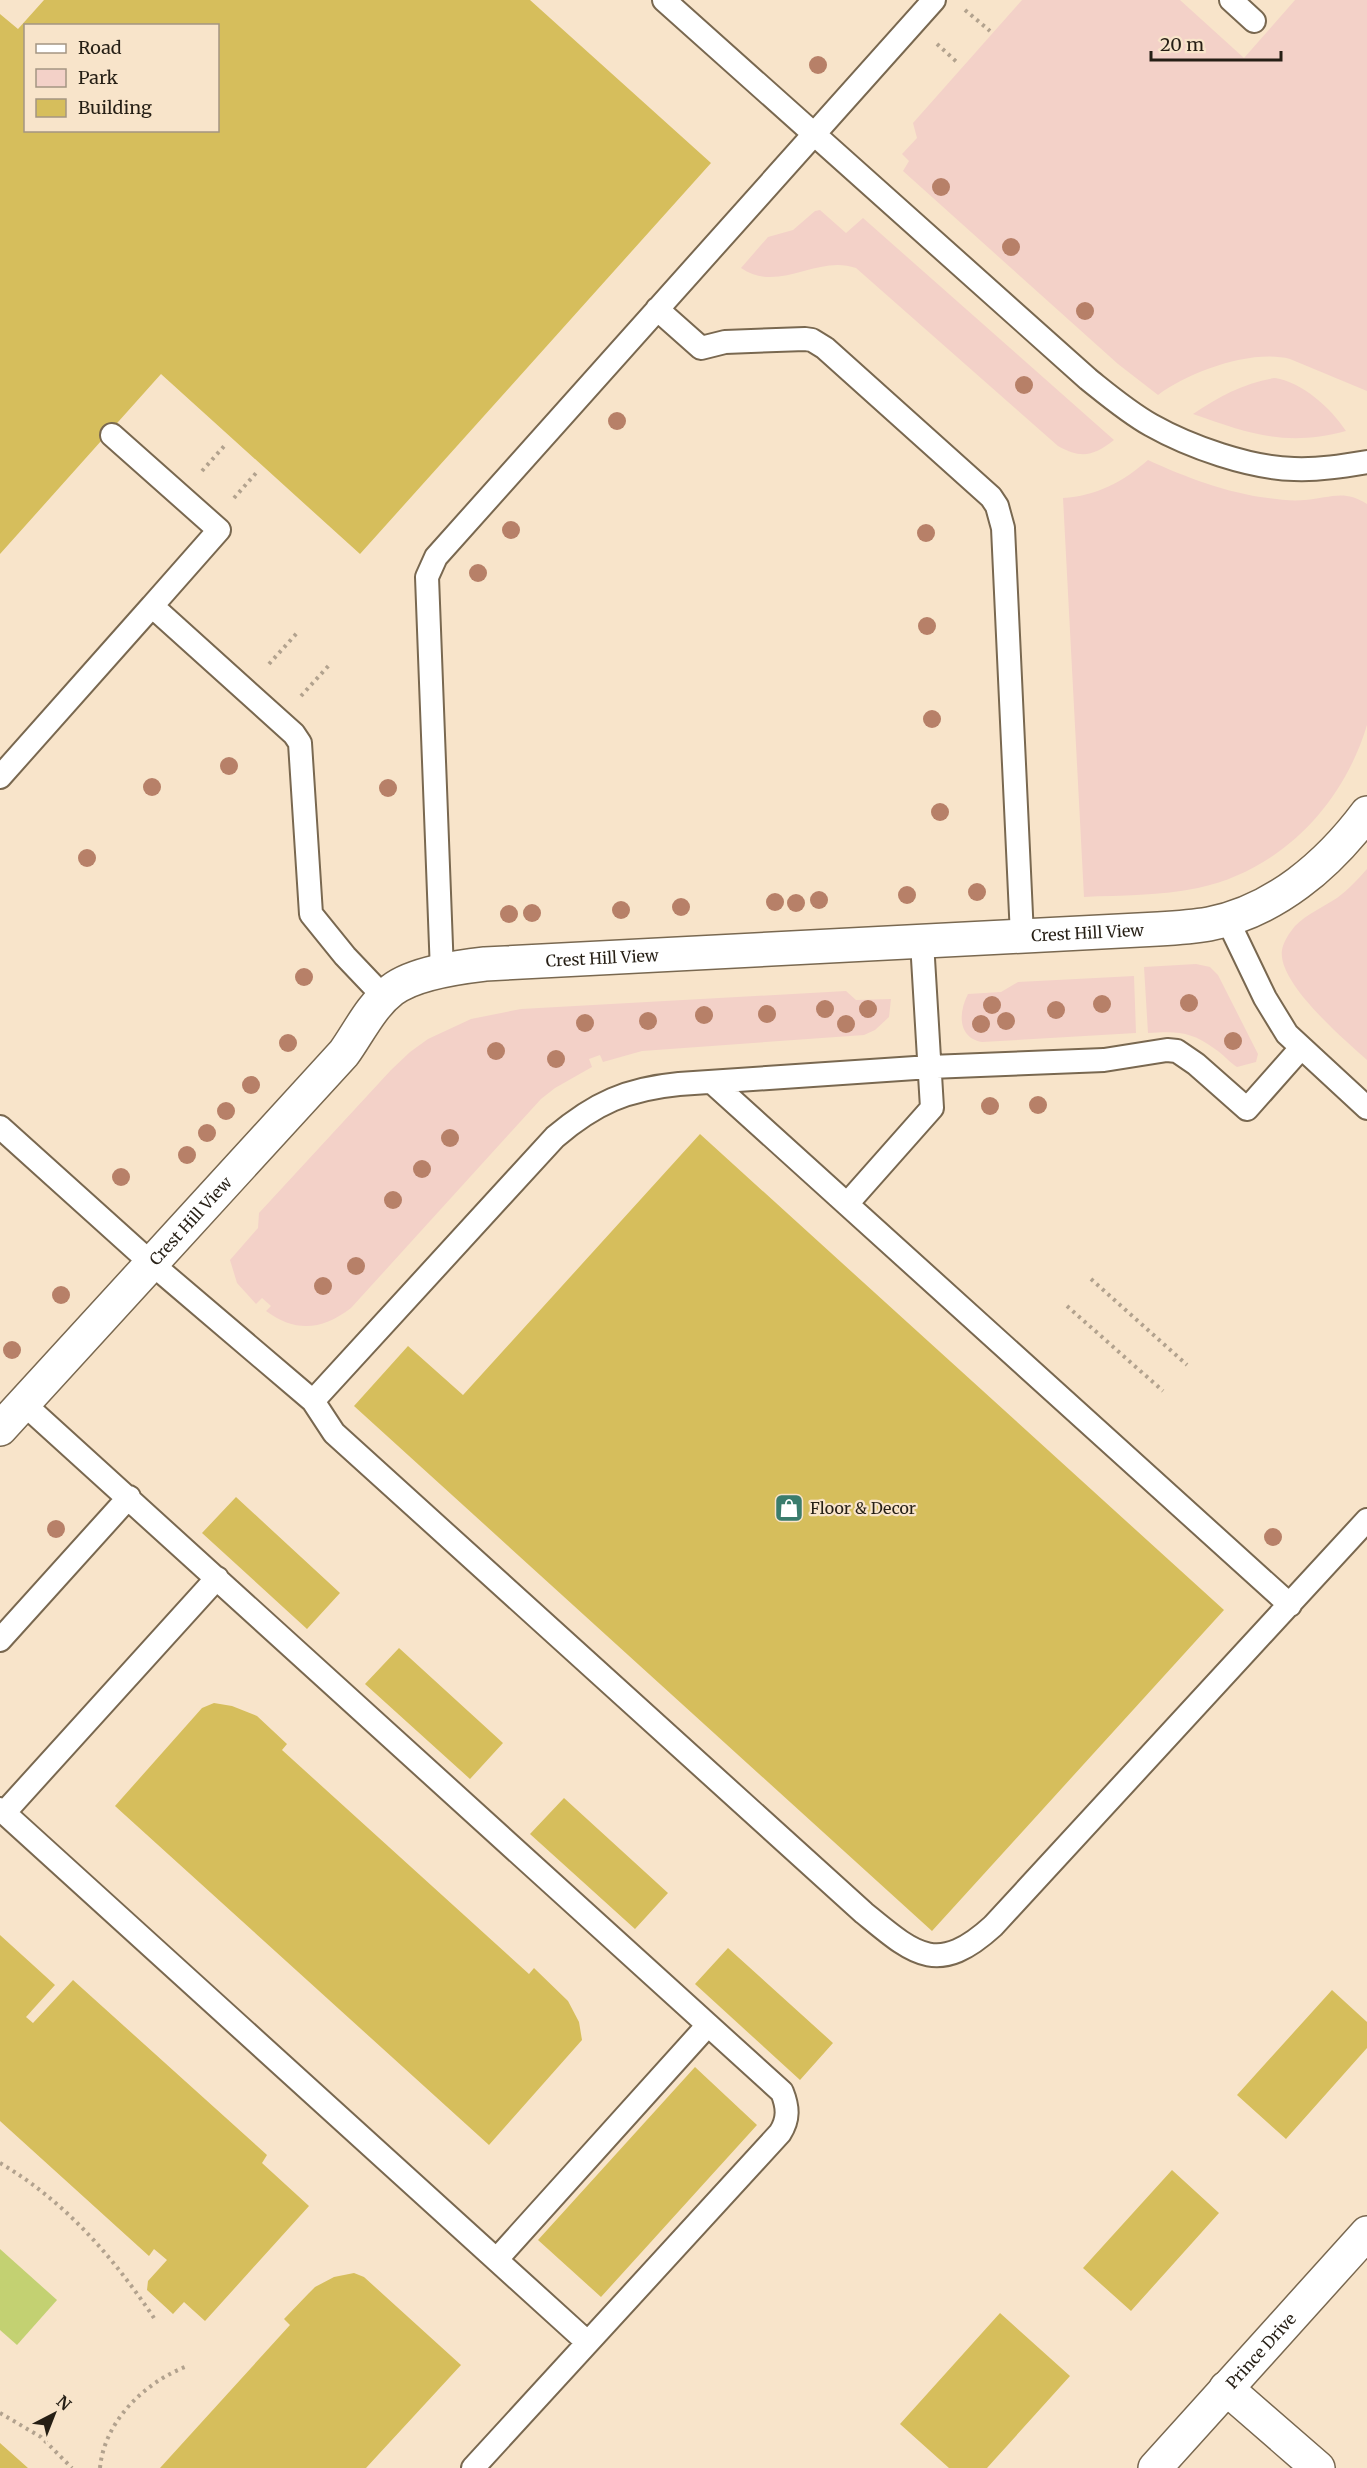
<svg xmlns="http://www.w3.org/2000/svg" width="1367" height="2468" viewBox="0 0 1367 2468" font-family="Merriweather,serif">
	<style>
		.green { fill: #f3d1c8 }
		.water { fill: #c3d172 }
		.building { fill: #d6be5c; fill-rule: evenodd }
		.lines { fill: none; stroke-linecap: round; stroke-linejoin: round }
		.lane-casing { stroke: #796850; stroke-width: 26 }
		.street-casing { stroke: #796850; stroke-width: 36 }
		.path { stroke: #b2a28e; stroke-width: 4; stroke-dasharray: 3 4.5; stroke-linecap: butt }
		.lane { stroke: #fff; stroke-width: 22 }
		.street { stroke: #fff; stroke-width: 33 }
		.tree { fill: #b78068 }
		.labels { text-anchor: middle; stroke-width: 4.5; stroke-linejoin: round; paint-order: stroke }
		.street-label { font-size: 16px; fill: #261f15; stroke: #f8e4ca }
		.poi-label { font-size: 16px; fill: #261f15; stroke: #f8e4ca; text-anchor: start }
	</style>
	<rect width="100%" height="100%" fill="#f8e4ca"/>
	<path class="green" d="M 1022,0 L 1180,0 L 1244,58 L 1295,0 L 1367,0 L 1367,391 L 1290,359 C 1251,349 1189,372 1158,395 L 1118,364 L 903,171 L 909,161 L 902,154 L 917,138 L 913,123 Z
		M 820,210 L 846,233 L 863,218 L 1114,440 C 1094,456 1081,459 1058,446 L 856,268 C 817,254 779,294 741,268 L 768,237 L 793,230 L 815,211 Z
		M 1275,378 C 1302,382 1331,408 1346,431 C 1286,447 1250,434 1193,414 C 1218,397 1246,382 1275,378 Z
		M 1148,460 C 1185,477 1227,493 1268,498 C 1280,500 1293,501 1305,500 C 1330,498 1344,489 1367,504 L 1367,725 C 1343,805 1281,870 1198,888 C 1161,896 1121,895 1084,897 L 1063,498 C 1096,496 1123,482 1148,460 Z
		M 1367,869 L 1367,1060 C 1345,1040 1277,983 1282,950 C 1283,942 1290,932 1295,926 C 1307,914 1323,907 1337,898 C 1348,890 1358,879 1367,869 Z
		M 1196,964 L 1210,967 L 1218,975 L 1258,1054 L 1256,1062 L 1237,1067 C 1229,1062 1223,1054 1215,1049 C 1191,1031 1177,1031 1148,1033 L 1144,967 Z
		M 1134,976 L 1136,1033 L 982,1042 C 958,1038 958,1013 968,994 L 1001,992 L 1018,982 Z
		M 846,991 L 856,1000 L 891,999 L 889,1017 L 875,1030 L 864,1035 L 642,1051 L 603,1062 L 600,1055 L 589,1059 L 592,1067 L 555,1088 L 541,1099 L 351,1308 C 322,1330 296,1333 266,1311 L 271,1306 L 262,1298 L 256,1304 L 237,1283 L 230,1260 L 258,1228 L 259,1213 L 391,1070 L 410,1052 L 428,1039 L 471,1019 L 521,1009 Z"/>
	<path class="water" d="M 0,2249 L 57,2300 L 17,2345 L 0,2330 Z"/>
	<path class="building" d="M 44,0 L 530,0 L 711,163 L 360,554 L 161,374 L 0,554 L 0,14 L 18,29 ZM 26,26 L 218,26 L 218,130 L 26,130 Z
		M 700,1134 L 1224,1610 L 932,1931 L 354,1406 L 408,1346 L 463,1395 Z
		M 236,1497 L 340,1593 L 307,1629 L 202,1533 Z
		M 399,1648 L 503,1743 L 470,1779 L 365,1684 Z
		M 214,1703 L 232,1706 L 257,1716 L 287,1744 L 282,1750 L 529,1974 L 534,1968 L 568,2001 L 579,2022 L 582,2040 L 489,2145 L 115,1806 L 202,1708 Z
		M 564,1798 L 668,1893 L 635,1929 L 530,1834 Z
		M 0,1935 L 55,1985 L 26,2017 L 33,2023 L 73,1980 L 267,2155 L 262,2163 L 309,2206 L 205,2321 L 184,2302 L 173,2314 L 147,2290 L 148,2281 L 167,2260 L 154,2249 L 149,2256 L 0,2121 Z
		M 728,1948 L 833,2043 L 800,2080 L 695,1984 Z
		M 1332,1990 L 1367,2022 L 1367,2048 L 1286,2139 L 1237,2095 Z
		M 695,2067 L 757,2125 L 601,2297 L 538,2240 Z
		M 1172,2170 L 1219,2213 L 1131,2311 L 1083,2268 Z
		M 354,2273 L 364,2277 L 461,2365 L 366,2468 L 160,2468 L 290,2325 L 284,2319 L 309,2293 L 315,2287 L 334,2277 Z
		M 1000,2313 L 1070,2376 L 987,2468 L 949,2468 L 900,2424 Z
		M 0,2443 L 28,2468 L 0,2468 Z"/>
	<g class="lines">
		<g class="lane-casing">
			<path id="lane" d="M 664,0 L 1088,379 C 1108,395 1128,412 1151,425 C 1190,447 1250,468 1294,469 C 1319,470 1343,466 1367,462
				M 1231,0 L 1254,21
				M 657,309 L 701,348 L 725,342 L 805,339 L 812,340 L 825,348 L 991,497 L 997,506 L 1003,528 L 1022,936
				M 112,435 L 219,530 L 152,606
				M 0,777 L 152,606 L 294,734 L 300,743 L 311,914 L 345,956 L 384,997
				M 1227,919 L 1265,998 L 1287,1034 L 1367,1108
				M 442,972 L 427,577 L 436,557 L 934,0
				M 713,1083 L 1290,1605
				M 0,1127 L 151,1263 L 313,1401 L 334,1433 L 864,1913 C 914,1954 937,1977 993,1926 L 1367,1520
				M 847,1204 L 932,1108 L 922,942
				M 313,1401 L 555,1137 C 595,1103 627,1089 679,1084 L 930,1067 L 1104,1060 L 1167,1050 L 1177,1051 L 1196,1064 L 1247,1109 L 1301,1048
				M 23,1403 L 782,2092 C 788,2107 789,2119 780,2133 L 473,2468
				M 0,1640 L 129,1497
				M 0,1809 L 587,2342
				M 4,1813 L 217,1578
				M 497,2259 L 708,2025"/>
		</g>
		<g class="street-casing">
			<g id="street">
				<path id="s1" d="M 0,1429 L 344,1053 C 359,1032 371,1006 392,990 C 414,973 459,967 485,964 L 1158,929 C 1175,928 1192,927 1209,924 C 1275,911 1328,865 1367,813"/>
				<path d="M 1226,2388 L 1318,2468"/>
				<path id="s2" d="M 1155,2468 L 1367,2233"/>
			</g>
		</g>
		<path class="path" d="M 965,10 L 990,31
			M 937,44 L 959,64
			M 202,471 L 226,444
			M 234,498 L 257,472
			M 269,664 L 297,633
			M 301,696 L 331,663
			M 1091,1279 L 1187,1365
			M 1067,1306 L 1163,1391
			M 0,2163 C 65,2201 113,2257 154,2318
			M 0,2413 L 41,2437 L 72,2468
			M 100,2468 C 104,2422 144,2383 185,2367"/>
		<use href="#lane" class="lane"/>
		<use href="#street" class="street"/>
	</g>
	<g class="tree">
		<circle cx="818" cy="65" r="9"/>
		<circle cx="941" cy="187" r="9"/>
		<circle cx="1011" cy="247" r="9"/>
		<circle cx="1085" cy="311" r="9"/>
		<circle cx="1024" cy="385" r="9"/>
		<circle cx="617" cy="421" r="9"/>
		<circle cx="511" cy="530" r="9"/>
		<circle cx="926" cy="533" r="9"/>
		<circle cx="478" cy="573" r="9"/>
		<circle cx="927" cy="626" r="9"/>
		<circle cx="932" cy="719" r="9"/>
		<circle cx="229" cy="766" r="9"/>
		<circle cx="152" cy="787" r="9"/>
		<circle cx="388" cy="788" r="9"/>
		<circle cx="940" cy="812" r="9"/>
		<circle cx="87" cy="858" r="9"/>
		<circle cx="977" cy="892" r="9"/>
		<circle cx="907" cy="895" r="9"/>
		<circle cx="819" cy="900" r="9"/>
		<circle cx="775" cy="902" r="9"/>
		<circle cx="796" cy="903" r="9"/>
		<circle cx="681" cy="907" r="9"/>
		<circle cx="621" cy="910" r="9"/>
		<circle cx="532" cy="913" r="9"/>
		<circle cx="509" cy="914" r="9"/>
		<circle cx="304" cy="977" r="9"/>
		<circle cx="1189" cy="1003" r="9"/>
		<circle cx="1102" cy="1004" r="9"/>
		<circle cx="992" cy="1005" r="9"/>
		<circle cx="825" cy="1009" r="9"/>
		<circle cx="868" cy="1009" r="9"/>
		<circle cx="1056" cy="1010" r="9"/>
		<circle cx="767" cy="1014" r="9"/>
		<circle cx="704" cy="1015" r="9"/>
		<circle cx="648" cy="1021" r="9"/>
		<circle cx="1006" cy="1021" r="9"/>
		<circle cx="585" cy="1023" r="9"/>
		<circle cx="846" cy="1024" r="9"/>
		<circle cx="981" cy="1024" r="9"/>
		<circle cx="1233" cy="1041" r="9"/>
		<circle cx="288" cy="1043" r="9"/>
		<circle cx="496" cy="1051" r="9"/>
		<circle cx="556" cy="1059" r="9"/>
		<circle cx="251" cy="1085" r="9"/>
		<circle cx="1038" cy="1105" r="9"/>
		<circle cx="990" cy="1106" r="9"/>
		<circle cx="226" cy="1111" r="9"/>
		<circle cx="207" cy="1133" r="9"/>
		<circle cx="450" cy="1138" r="9"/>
		<circle cx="187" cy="1155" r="9"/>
		<circle cx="422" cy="1169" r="9"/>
		<circle cx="121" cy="1177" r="9"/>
		<circle cx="393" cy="1200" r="9"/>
		<circle cx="356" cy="1266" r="9"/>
		<circle cx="323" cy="1286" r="9"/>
		<circle cx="61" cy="1295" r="9"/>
		<circle cx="12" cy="1350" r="9"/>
		<circle cx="56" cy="1529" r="9"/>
		<circle cx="1273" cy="1537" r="9"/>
	</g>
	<defs>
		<g id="shop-square" transform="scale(1.5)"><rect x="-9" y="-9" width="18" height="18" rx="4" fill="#3a7c6d" stroke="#f8e4ca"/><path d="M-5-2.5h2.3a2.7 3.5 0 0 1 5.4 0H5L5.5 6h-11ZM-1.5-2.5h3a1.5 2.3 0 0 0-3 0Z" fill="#fff"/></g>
	</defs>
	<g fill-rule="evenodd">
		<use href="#shop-square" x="789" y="1508"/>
	</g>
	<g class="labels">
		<g class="street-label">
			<text dy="6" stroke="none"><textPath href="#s1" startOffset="1290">Crest Hill View</textPath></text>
			<text dy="6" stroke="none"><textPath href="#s1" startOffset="804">Crest Hill View</textPath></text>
			<text dy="6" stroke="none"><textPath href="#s1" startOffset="282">Crest Hill View</textPath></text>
			<text dy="6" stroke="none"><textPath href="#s2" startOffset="158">Prince Drive</textPath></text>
		</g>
		<g class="poi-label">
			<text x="810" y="1514">Floor &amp; Decor</text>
		</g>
	</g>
	<rect x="24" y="24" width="195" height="108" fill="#f8e4ca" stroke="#a49582" stroke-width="1.5"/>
	<rect x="36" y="44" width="30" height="9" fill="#ffffff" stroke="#a49582" stroke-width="1.5"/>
	<text x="78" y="54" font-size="18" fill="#261f15">Road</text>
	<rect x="36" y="69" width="30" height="18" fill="#f3d1c8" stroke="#a49582" stroke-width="1.5"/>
	<text x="78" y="84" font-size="18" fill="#261f15">Park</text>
	<rect x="36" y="99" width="30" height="18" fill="#d6be5c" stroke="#a49582" stroke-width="1.5"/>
	<text x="78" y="114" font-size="18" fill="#261f15">Building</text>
	<g transform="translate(54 2414) rotate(42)" stroke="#f8e4ca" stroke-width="4.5" paint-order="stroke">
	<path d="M0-4.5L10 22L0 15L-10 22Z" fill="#261f15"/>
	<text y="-9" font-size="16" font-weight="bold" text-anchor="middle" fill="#261f15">N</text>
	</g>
	<path d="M1151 51v9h130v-9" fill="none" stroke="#261f15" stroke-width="3"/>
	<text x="1160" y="51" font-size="18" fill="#261f15" stroke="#f8e4ca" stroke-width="4.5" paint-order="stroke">20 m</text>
</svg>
